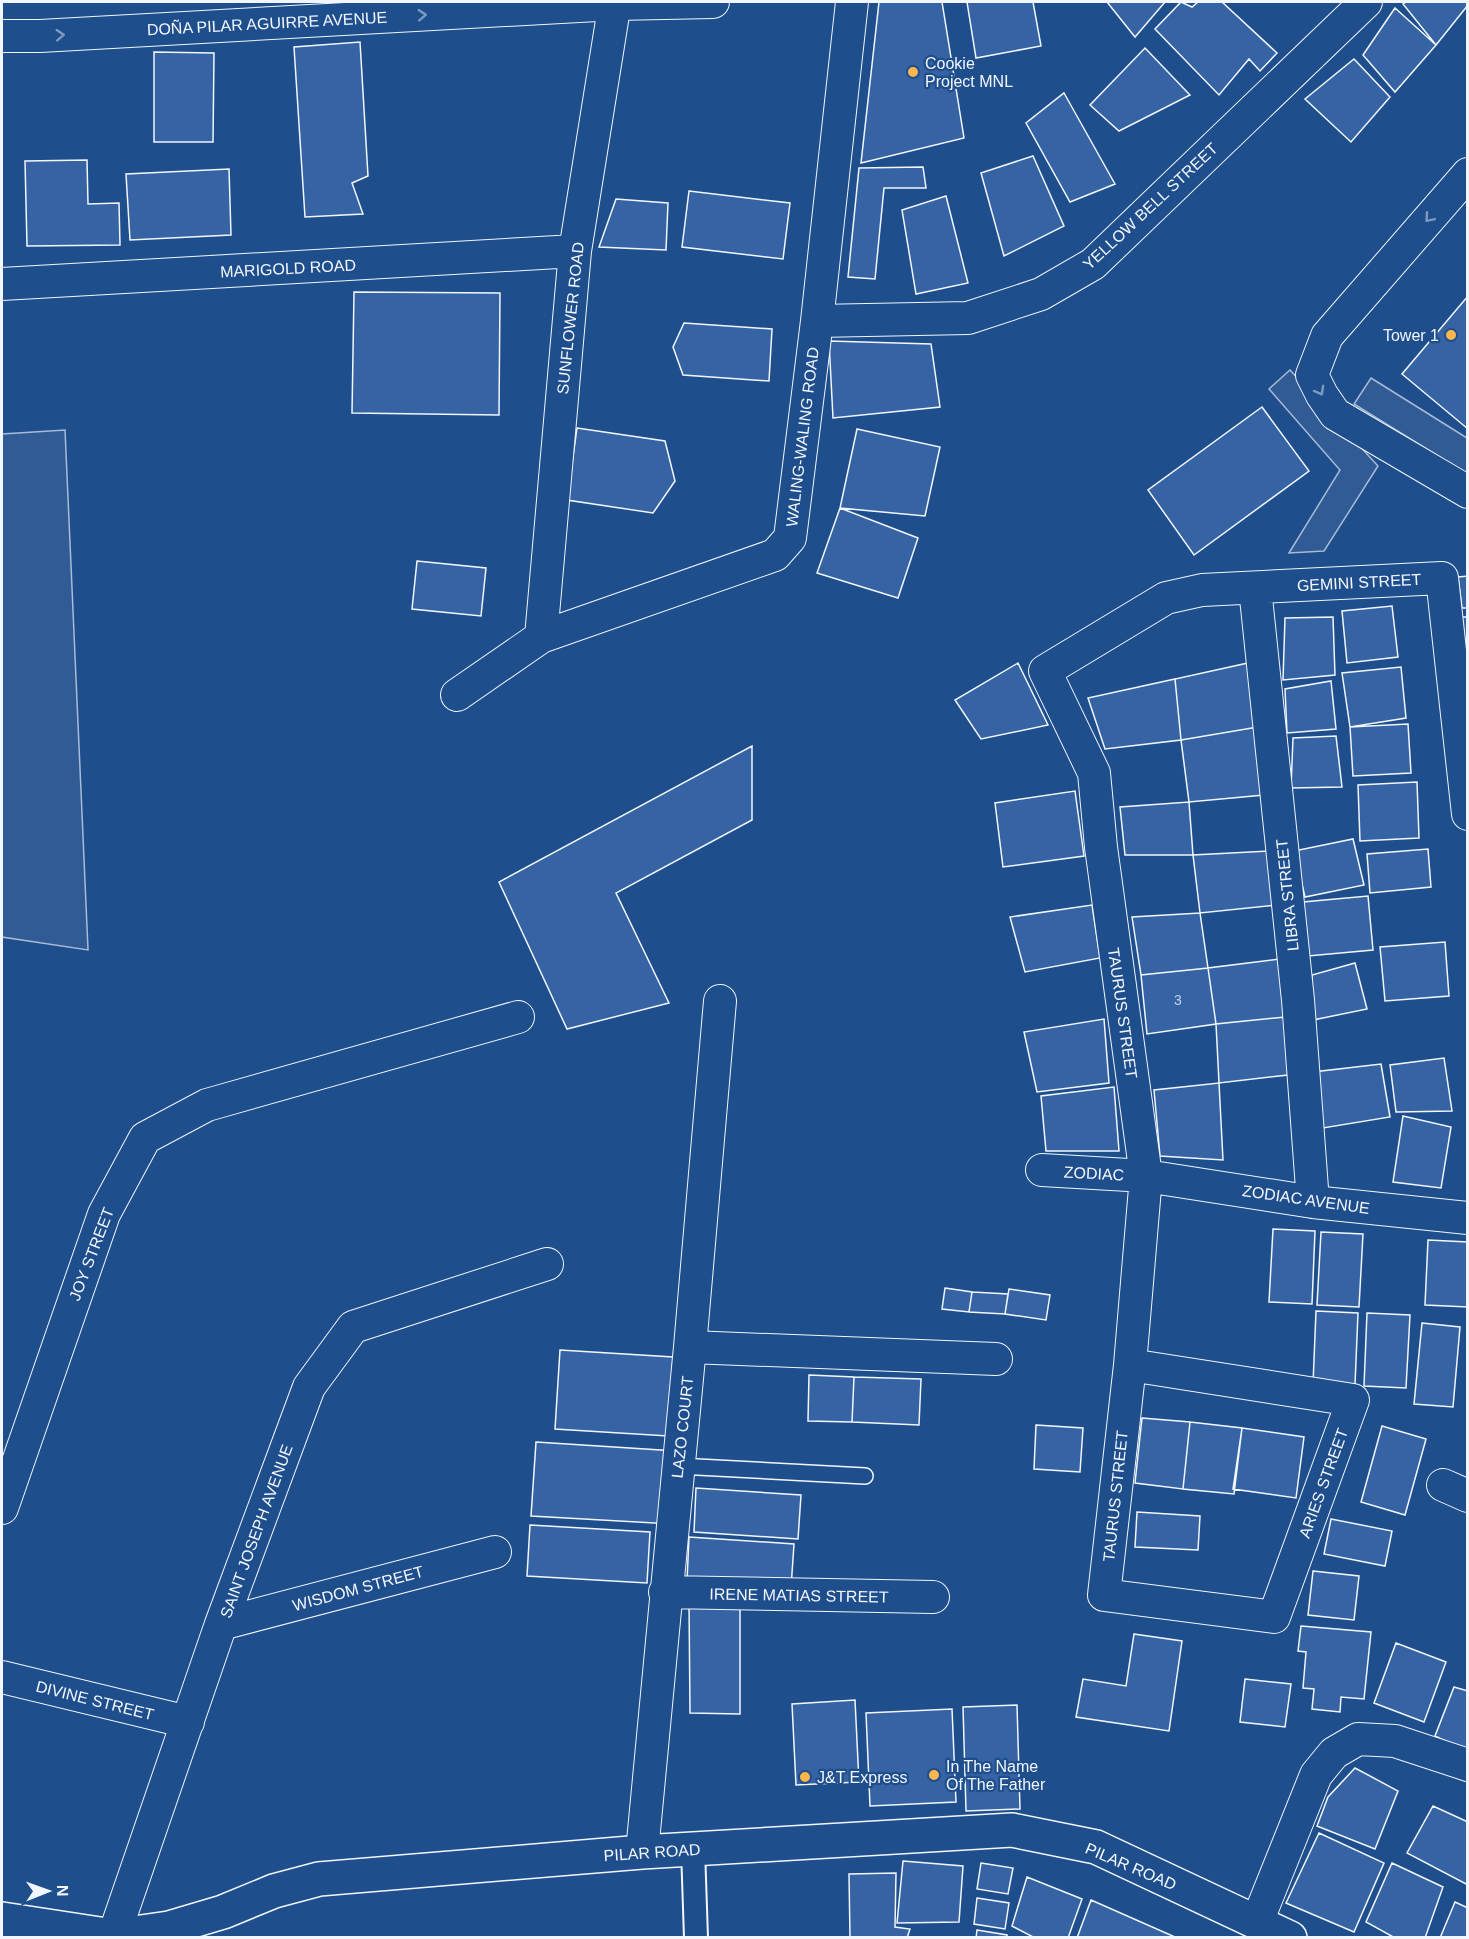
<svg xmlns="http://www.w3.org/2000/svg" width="1469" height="1939" viewBox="0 0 1469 1939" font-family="Helvetica,sans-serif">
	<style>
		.built { fill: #305b95; stroke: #a8bbd7; stroke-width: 1.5 }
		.building { fill: #3563a3; stroke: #f2f6ff; stroke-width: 1.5 }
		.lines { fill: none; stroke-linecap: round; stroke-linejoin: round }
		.service-casing { stroke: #f2f6ff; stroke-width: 18 }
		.pedestrian-casing { stroke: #f2f6ff; stroke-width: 26 }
		.minor-casing { stroke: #f2f6ff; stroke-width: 34 }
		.tertiary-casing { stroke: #f2f6ff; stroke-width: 36 }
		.service { stroke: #1f4e8c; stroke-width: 15 }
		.pedestrian { stroke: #1f4e8c; stroke-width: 22 }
		.minor { stroke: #1f4e8c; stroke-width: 32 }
		.tertiary { stroke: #1f4e8c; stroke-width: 33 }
		.oneway { stroke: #7e9ac0 }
		.poi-dot { fill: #ffb74d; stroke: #1f4e8c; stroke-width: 2 }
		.labels { text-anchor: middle; stroke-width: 4.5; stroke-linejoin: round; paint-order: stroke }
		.number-label { font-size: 14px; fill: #c3d1e8 }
		.street-label { font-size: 16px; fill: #f2f6ff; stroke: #1f4e8c }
		.poi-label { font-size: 16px; fill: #f2f6ff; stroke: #1f4e8c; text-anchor: start }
	</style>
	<rect width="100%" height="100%" fill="#1f4e8c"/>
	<path class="built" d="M 1290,370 L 1378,466 L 1324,551 L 1289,553 L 1340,470 L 1269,389 Z
		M 1371,378 L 1467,438 L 1467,474 L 1354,404 Z
		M 65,430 L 88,949 L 88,950 L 2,937 L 2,434 Z"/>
	<path class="building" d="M 879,2 L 942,2 L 964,138 L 861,163 Z
		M 967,2 L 1033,2 L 1041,46 L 976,58 Z
		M 1107,2 L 1165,2 L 1135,37 Z
		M 1181,2 L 1192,7 L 1198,2 L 1222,2 L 1277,53 L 1260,71 L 1249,59 L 1219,95 L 1155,29 Z
		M 1406,2 L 1468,2 L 1468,5 L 1436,45 L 1403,4 Z
		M 1395,8 L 1436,45 L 1395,92 L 1363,55 Z
		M 360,42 L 368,176 L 352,183 L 363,214 L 305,217 L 294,47 Z
		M 1145,48 L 1190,95 L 1119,131 L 1090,105 Z
		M 154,52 L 214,53 L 213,142 L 154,142 Z
		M 1354,59 L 1390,97 L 1351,142 L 1305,99 Z
		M 1064,93 L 1115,184 L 1070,202 L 1026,123 Z
		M 1033,156 L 1064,226 L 1004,256 L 981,173 Z
		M 87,160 L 88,204 L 119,203 L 120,245 L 27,246 L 25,161 Z
		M 923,167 L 926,188 L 884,188 L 875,279 L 848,277 L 859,168 Z
		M 229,169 L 231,235 L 130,240 L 126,174 Z
		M 689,191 L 790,203 L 783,259 L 682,247 Z
		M 946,196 L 968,283 L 916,294 L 902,210 Z
		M 616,199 L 668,203 L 666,250 L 599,247 Z
		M 354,292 L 500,293 L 499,415 L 352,413 Z
		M 1468,296 L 1468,429 L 1402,374 Z
		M 684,323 L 772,329 L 769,381 L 683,375 L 673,347 Z
		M 829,341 L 931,344 L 940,407 L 833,418 Z
		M 1262,407 L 1309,471 L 1194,555 L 1148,490 Z
		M 577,428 L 665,441 L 675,481 L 653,513 L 567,500 Z
		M 857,429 L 940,447 L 925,516 L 840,508 Z
		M 840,508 L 918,538 L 898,598 L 817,573 Z
		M 417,561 L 486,568 L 481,616 L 412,609 Z
		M 1468,576 L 1468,608 L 1462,608 L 1458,577 Z
		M 1392,606 L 1398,657 L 1347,663 L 1342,611 Z
		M 1333,617 L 1335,675 L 1283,680 L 1285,618 Z
		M 1462,617 L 1468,617 L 1468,666 Z
		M 1018,663 L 1048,725 L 981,739 L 955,700 Z
		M 1248,663 L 1258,727 L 1181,740 L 1175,679 Z
		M 1401,667 L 1406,718 L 1350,727 L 1342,673 Z
		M 1175,679 L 1181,740 L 1105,749 L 1088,698 Z
		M 1331,681 L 1336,729 L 1287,733 L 1285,689 Z
		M 1408,724 L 1411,773 L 1353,776 L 1350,727 Z
		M 1258,727 L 1264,795 L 1189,802 L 1181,740 Z
		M 1336,736 L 1342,787 L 1291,788 L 1293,738 Z
		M 752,746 L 752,820 L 616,893 L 669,1003 L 567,1029 L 499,882 Z
		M 1417,782 L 1419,838 L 1360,841 L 1358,785 Z
		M 1075,791 L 1084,856 L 1003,867 L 995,803 Z
		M 1189,802 L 1193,855 L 1125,855 L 1120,807 Z
		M 1353,839 L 1364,885 L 1305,897 L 1294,851 Z
		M 1428,849 L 1431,887 L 1370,893 L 1367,854 Z
		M 1269,851 L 1276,905 L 1200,913 L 1193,855 Z
		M 1368,896 L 1373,950 L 1308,956 L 1303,902 Z
		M 1092,905 L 1100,958 L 1025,972 L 1010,917 Z
		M 1200,913 L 1208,968 L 1141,975 L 1132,917 Z
		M 1445,942 L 1449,996 L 1385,1001 L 1380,947 Z
		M 1279,959 L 1285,1017 L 1216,1024 L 1208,968 Z
		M 1355,963 L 1367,1009 L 1313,1020 L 1312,975 Z
		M 1208,968 L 1216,1024 L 1147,1034 L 1141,975 Z
		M 1285,1017 L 1288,1075 L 1219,1083 L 1216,1024 Z
		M 1104,1019 L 1109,1083 L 1037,1092 L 1024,1032 Z
		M 1444,1058 L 1452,1111 L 1396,1112 L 1390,1065 Z
		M 1381,1064 L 1390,1117 L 1323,1128 L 1313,1072 Z
		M 1219,1083 L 1223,1160 L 1160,1156 L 1154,1090 Z
		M 1114,1087 L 1119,1151 L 1046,1151 L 1041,1096 Z
		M 1403,1116 L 1451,1127 L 1441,1188 L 1393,1182 Z
		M 1273,1229 L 1315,1231 L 1312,1304 L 1269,1302 Z
		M 1321,1232 L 1363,1234 L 1359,1307 L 1317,1305 Z
		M 1428,1240 L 1468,1242 L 1468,1307 L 1425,1305 Z
		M 945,1288 L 972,1292 L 969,1312 L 942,1309 Z
		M 1009,1289 L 1050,1295 L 1046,1320 L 1005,1314 Z
		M 972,1292 L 1008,1294 L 1005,1314 L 969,1312 Z
		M 1316,1311 L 1358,1313 L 1355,1385 L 1313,1384 Z
		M 1367,1313 L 1410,1315 L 1406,1388 L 1364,1386 Z
		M 1422,1323 L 1460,1327 L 1453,1407 L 1414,1404 Z
		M 560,1350 L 673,1357 L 668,1436 L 555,1429 Z
		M 809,1375 L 854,1377 L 852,1422 L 808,1421 Z
		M 854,1377 L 921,1379 L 919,1425 L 852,1422 Z
		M 1142,1418 L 1190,1422 L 1183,1489 L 1135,1483 Z
		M 1190,1422 L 1242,1428 L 1234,1494 L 1183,1489 Z
		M 1036,1425 L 1083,1428 L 1080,1472 L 1034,1469 Z
		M 1382,1426 L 1426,1439 L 1405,1515 L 1361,1502 Z
		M 1242,1428 L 1304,1437 L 1296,1498 L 1233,1489 Z
		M 536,1442 L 676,1451 L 672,1524 L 531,1516 Z
		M 696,1488 L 801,1495 L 798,1539 L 694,1532 Z
		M 1137,1512 L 1200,1516 L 1198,1550 L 1135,1547 Z
		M 1331,1519 L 1392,1531 L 1385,1566 L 1324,1554 Z
		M 530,1525 L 650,1532 L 647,1583 L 527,1576 Z
		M 689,1537 L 794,1544 L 791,1588 L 687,1581 Z
		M 1313,1571 L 1359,1576 L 1354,1620 L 1308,1615 Z
		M 689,1601 L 740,1602 L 740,1714 L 690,1713 Z
		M 1301,1626 L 1371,1632 L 1364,1699 L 1341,1697 L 1340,1712 L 1312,1709 L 1314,1689 L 1303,1688 L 1306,1652 L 1298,1651 Z
		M 1134,1634 L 1182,1641 L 1169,1731 L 1076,1717 L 1083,1679 L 1126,1686 Z
		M 1396,1643 L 1446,1662 L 1424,1722 L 1374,1703 Z
		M 1245,1679 L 1291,1684 L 1285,1727 L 1240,1722 Z
		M 1454,1687 L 1468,1691 L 1468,1752 L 1435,1736 Z
		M 855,1700 L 859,1782 L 796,1785 L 792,1704 Z
		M 1017,1705 L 1020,1809 L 966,1811 L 963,1707 Z
		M 952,1709 L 956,1802 L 870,1806 L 866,1713 Z
		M 1355,1768 L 1398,1791 L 1375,1849 L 1317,1826 L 1328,1797 Z
		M 1433,1806 L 1468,1822 L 1468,1885 L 1407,1853 Z
		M 1319,1833 L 1384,1863 L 1354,1932 L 1286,1903 Z
		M 903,1861 L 963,1866 L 959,1922 L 897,1923 Z
		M 981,1863 L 1013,1868 L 1008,1894 L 977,1889 Z
		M 1392,1863 L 1443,1887 L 1425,1938 L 1395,1938 L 1366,1922 Z
		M 896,1873 L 895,1927 L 910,1929 L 907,1938 L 850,1938 L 849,1874 Z
		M 1027,1877 L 1082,1899 L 1068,1938 L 1035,1938 L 1012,1926 Z
		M 977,1898 L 1009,1903 L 1005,1929 L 974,1924 Z
		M 1091,1900 L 1175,1937 L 1175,1938 L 1077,1938 Z
		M 1455,1902 L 1468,1908 L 1468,1938 L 1440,1938 Z
		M 977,1930 L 1007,1935 L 1007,1938 L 976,1938 Z"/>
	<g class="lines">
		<g class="service-casing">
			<path id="service" d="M 678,1466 L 865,1476"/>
		</g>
		<g class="pedestrian-casing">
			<path id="pedestrian" d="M 693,1849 L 696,1938"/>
		</g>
		<g class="minor-casing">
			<path id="minor" d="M 2,36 L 40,36 L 615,4 L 713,2
				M 1468,174 L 1327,336 L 1312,375 L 1322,395 L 1335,414 L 1468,492
				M 2,284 L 575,251
				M 817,321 L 968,318 L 1041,294 L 1093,264 L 1366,2
				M 1255,588 L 1298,1000 L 1313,1202
				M 541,637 L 575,251 L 615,2
				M 457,695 L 541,637 L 775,555 L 790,538 L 817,321 L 852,2
				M 1042,1170 L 1146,1176 L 1313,1202 L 1468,1218
				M 690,1347 L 996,1359
				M 1130,1365 L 1353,1400 L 1274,1617 L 1104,1595 L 1130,1365 L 1146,1176 L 1101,847 L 1094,773 L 1045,671 L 1166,598 L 1202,590 L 1442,578 L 1468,814
				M 1443,1485 L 1468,1496
				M 2,1508 L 104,1214 L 145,1138 L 207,1105 L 518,1017
				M 665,1592 L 933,1597
				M 221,1624 L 495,1552
				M 2,1677 L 188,1722
				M 642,1852 L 690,1347 L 720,1001
				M 1257,1922 L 1316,1775 L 1334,1753 L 1358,1739 L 1395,1741 L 1468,1765
				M 113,1938 L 221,1624 L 309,1387 L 353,1327 L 547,1264"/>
		</g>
		<g class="tertiary-casing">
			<path id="tertiary" d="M 2,1919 L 113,1936 L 169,1928 L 223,1912 L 274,1891 L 319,1879 L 642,1852 L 1012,1830 L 1096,1847 L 1290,1938"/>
		</g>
		<use href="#service" class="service"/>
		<use href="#pedestrian" class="pedestrian"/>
		<use href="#minor" class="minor"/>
		<use href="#tertiary" class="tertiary"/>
	</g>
	<defs><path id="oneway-chevron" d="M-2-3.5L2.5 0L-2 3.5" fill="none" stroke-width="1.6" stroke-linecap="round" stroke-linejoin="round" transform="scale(1.5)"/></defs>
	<g class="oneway">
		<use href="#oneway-chevron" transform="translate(422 15) rotate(-3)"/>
		<use href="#oneway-chevron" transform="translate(60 35) rotate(-3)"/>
		<use href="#oneway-chevron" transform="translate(1429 218) rotate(131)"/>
		<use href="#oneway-chevron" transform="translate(1320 391) rotate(61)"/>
	</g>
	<g class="poi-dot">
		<circle cx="913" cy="72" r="6"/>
		<circle cx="1451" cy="335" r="6"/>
		<circle cx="934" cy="1775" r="6"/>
		<circle cx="805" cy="1777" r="6"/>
	</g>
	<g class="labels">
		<g class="number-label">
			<text x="1178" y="1005">3</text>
		</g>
		<g class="street-label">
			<text transform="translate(267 23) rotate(-3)" y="6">DOÑA PILAR AGUIRRE AVENUE</text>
			<text transform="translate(1150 206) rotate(-43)" y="6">YELLOW BELL STREET</text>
			<text transform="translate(288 268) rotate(-3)" y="6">MARIGOLD ROAD</text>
			<text transform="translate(570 318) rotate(-84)" y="6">SUNFLOWER ROAD</text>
			<text transform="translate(802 437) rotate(-83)" y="6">WALING-WALING ROAD</text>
			<text transform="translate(1359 582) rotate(-3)" y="6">GEMINI STREET</text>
			<text transform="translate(1287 895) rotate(-96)" y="6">LIBRA STREET</text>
			<text transform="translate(1123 1013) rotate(82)" y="6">TAURUS STREET</text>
			<text transform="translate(1094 1173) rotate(3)" y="6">ZODIAC</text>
			<text transform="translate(1306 1199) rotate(8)" y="6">ZODIAC AVENUE</text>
			<text transform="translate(91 1254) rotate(-69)" y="6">JOY STREET</text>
			<text transform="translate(682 1427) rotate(-84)" y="6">LAZO COURT</text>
			<text transform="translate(1323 1483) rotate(-70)" y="6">ARIES STREET</text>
			<text transform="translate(1115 1496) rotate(-84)" y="6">TAURUS STREET</text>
			<text transform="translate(256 1531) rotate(-70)" y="6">SAINT JOSEPH AVENUE</text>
			<text transform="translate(358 1588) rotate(-15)" y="6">WISDOM STREET</text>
			<text transform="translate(799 1595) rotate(1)" y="6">IRENE MATIAS STREET</text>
			<text transform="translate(95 1700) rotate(14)" y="6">DIVINE STREET</text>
			<text transform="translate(652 1852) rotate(-4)" y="6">PILAR ROAD</text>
			<text transform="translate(1131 1866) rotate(23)" y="6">PILAR ROAD</text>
		</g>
		<g class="poi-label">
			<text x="925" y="69">Cookie<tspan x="925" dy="18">Project MNL</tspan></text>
			<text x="1439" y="341" text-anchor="end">Tower 1</text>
			<text x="946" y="1772">In The Name<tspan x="946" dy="18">Of The Father</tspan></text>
			<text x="817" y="1783">J&amp;T Express</text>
		</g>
	</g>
	<rect width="1469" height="1939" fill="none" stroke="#f2f6ff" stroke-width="6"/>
	<g transform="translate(48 1891) rotate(89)" stroke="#1f4e8c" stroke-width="4.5" paint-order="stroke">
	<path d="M0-4.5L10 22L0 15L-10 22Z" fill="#f2f6ff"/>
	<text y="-9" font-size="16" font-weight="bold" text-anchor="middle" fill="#f2f6ff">N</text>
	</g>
</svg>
